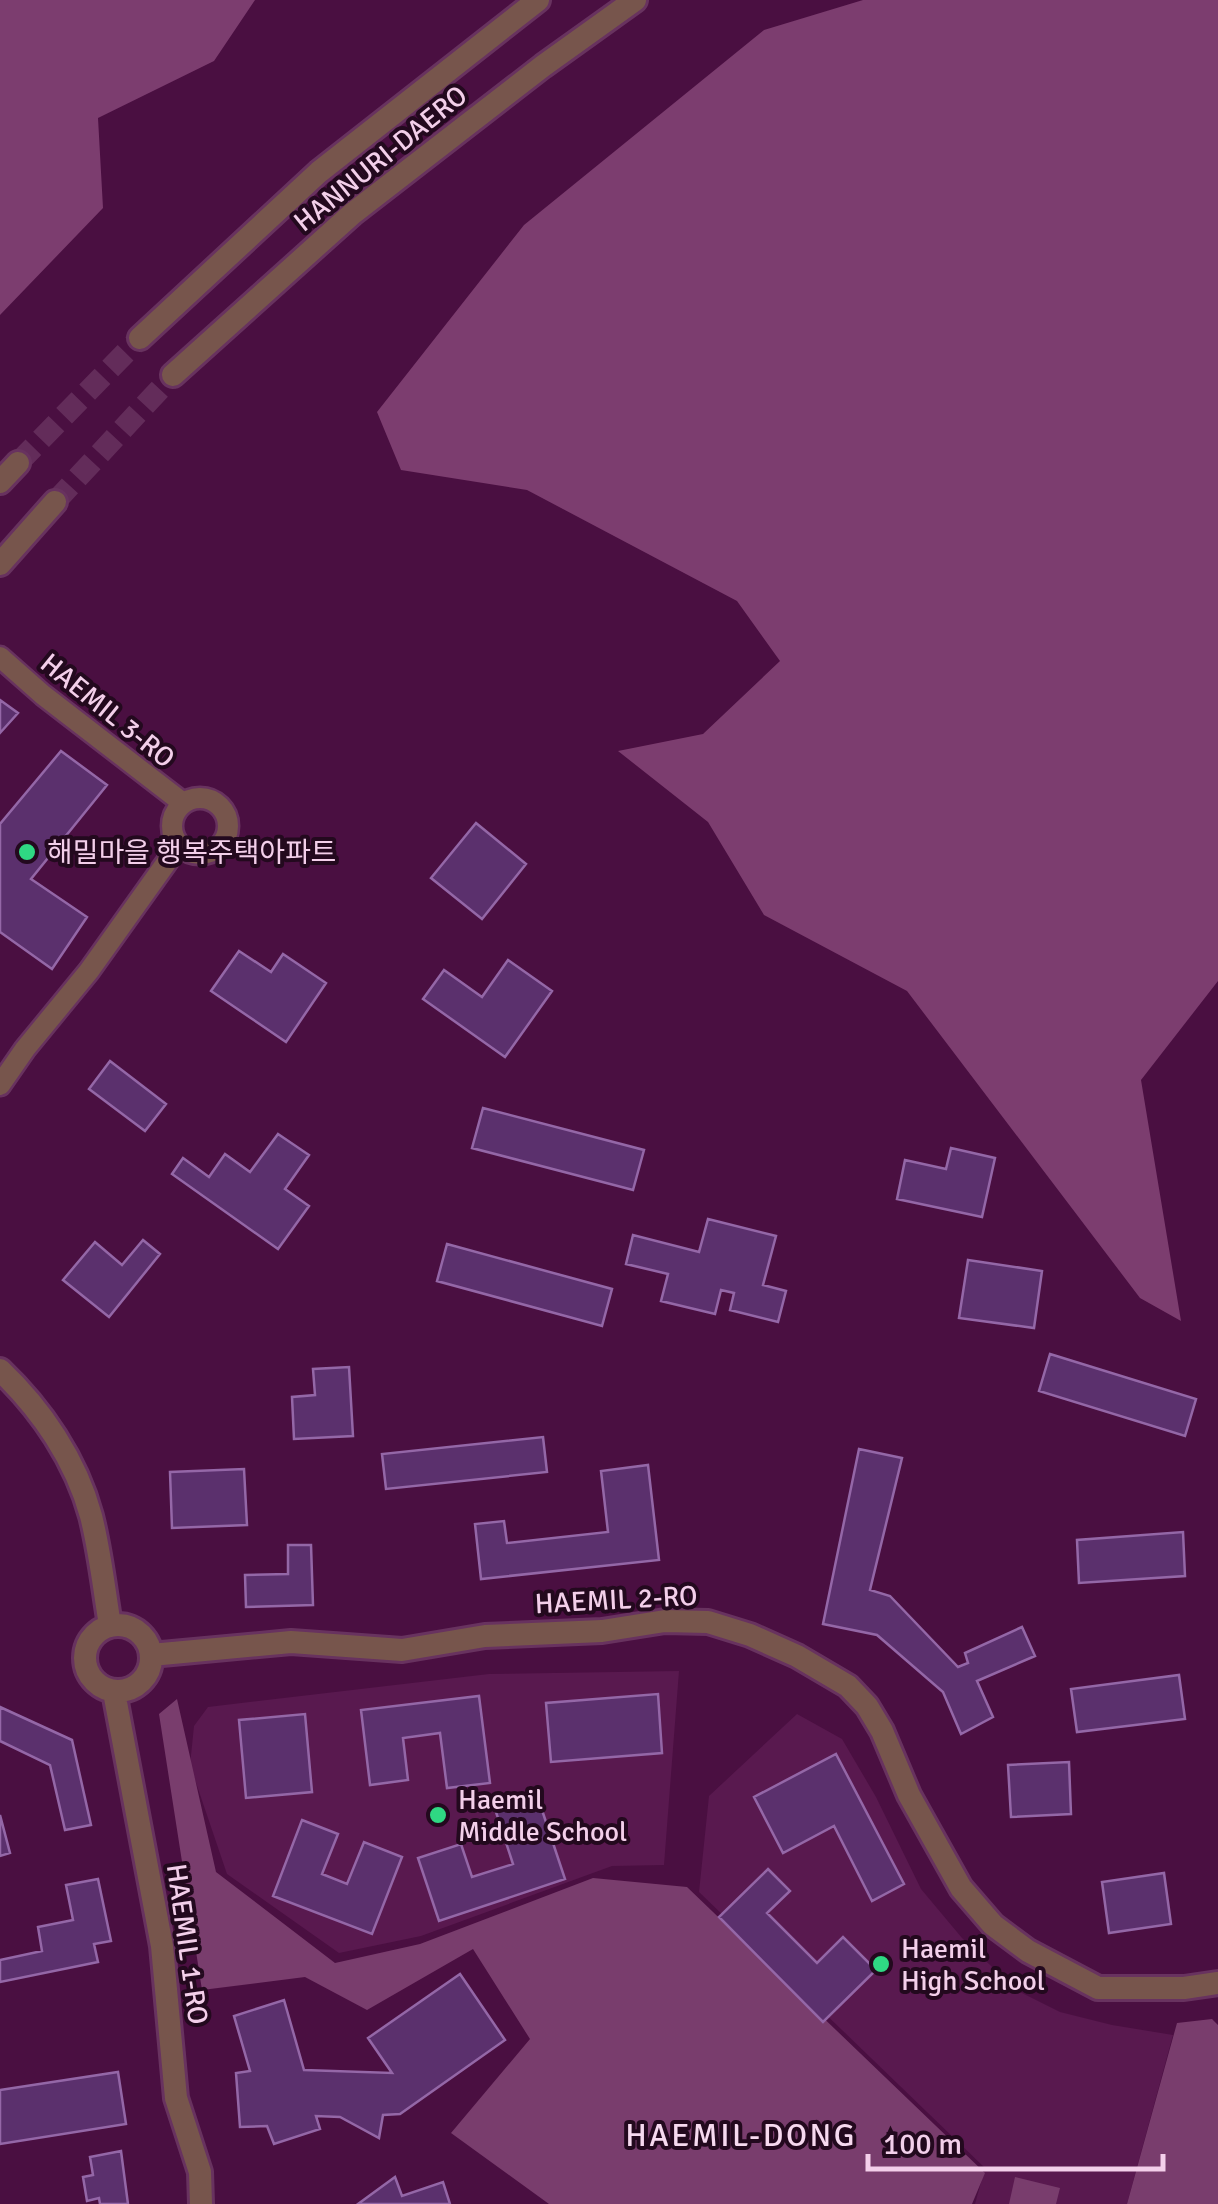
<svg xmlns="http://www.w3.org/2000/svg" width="1218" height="2204" viewBox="0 0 1218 2204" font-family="Signika,'Noto Sans KR',sans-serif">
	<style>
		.built { fill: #59194f }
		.green { fill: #793d6d }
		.forest { fill: #7c3d6f }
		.building { fill: #5b306d; stroke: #9467a7; stroke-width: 2.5 }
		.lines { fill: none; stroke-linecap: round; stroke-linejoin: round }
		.tertiary-tunnel { stroke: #632c5a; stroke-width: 22; stroke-dasharray: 22 11; stroke-linecap: butt }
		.minor-casing { stroke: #68325f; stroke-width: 25 }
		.tertiary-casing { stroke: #68325f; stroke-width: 28 }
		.minor { stroke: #77554c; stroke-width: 20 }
		.tertiary { stroke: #77554c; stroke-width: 22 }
		.poi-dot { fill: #2fd883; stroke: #23091e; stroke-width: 4 }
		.labels { text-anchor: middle; stroke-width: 8; stroke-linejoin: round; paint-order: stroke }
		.street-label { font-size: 28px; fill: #f3cfea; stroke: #23091e }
		.poi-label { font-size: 28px; fill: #f3cfea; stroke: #23091e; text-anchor: start }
		.quarter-label { font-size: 32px; letter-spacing: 2.5px; fill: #f6d9ef; stroke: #23091e }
	</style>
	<rect width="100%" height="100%" fill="#4a0f41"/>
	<path class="built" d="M 679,1671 L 664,1865 L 612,1866 L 421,1936 L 339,1953 L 227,1874 L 190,1765 L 194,1726 L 208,1707 L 489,1674 Z
		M 797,1714 L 842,1739 L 876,1797 L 921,1889 L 962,1938 L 1016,1990 L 1060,2012 L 1112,2025 L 1173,2035 L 1127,2204 L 975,2204 L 985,2168 L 699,1892 L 709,1796 Z"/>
	<path class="green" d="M 177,1699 L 216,1872 L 335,1963 L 420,1944 L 593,1878 L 687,1887 L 985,2173 L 972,2204 L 549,2204 L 451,2133 L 530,2039 L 473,1949 L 367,2010 L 305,1977 L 202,1990 L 159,1714 Z
		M 1212,2019 L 1218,2025 L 1218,2204 L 1127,2204 L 1177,2023 Z
		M 1015,2177 L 1060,2188 L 1056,2204 L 1009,2204 Z"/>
	<path class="forest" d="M 0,0 L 255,0 L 214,61 L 98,118 L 103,208 L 0,315 Z
		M 863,0 L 1218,0 L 1218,981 L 1141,1080 L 1181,1321 L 1140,1298 L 907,991 L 764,915 L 708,822 L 618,751 L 703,734 L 780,661 L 737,601 L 527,490 L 401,470 L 377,412 L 524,225 L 764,30 Z"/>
	<path class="building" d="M 0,700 L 18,713 L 0,733 Z
		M 61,751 L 107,785 L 31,879 L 87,917 L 52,969 L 0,932 L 0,824 Z
		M 476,823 L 526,864 L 482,919 L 431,878 Z
		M 239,951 L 271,972 L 283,954 L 326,983 L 286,1042 L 211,991 Z
		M 508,960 L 552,991 L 505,1057 L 423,999 L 444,970 L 482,997 Z
		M 110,1061 L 166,1104 L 145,1131 L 89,1089 Z
		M 483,1108 L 644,1150 L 633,1190 L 472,1148 Z
		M 278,1134 L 309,1155 L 285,1189 L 309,1206 L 278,1249 L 172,1174 L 183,1158 L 209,1177 L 225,1154 L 250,1172 Z
		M 951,1148 L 995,1158 L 982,1217 L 897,1199 L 905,1160 L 946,1169 Z
		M 708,1219 L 776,1236 L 763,1285 L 786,1291 L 778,1322 L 730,1310 L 734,1293 L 721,1290 L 715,1314 L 661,1301 L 668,1274 L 626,1264 L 633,1235 L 699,1252 Z
		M 143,1240 L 160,1254 L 109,1317 L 63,1280 L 95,1242 L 122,1265 Z
		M 447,1244 L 612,1289 L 602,1326 L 437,1281 Z
		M 968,1260 L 1042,1271 L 1034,1328 L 959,1318 Z
		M 1050,1354 L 1196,1399 L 1185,1436 L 1039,1391 Z
		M 349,1367 L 353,1436 L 294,1439 L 292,1397 L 315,1395 L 313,1369 Z
		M 543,1437 L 547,1472 L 386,1489 L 382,1454 Z
		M 859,1449 L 902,1458 L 870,1590 L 890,1596 L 958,1667 L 968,1663 L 965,1653 L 1022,1627 L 1035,1656 L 977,1681 L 993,1717 L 961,1734 L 943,1692 L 877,1635 L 823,1624 Z
		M 648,1465 L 659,1560 L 481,1579 L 475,1524 L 504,1521 L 507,1543 L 608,1532 L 601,1471 Z
		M 244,1469 L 247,1525 L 172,1528 L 170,1472 Z
		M 1183,1532 L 1185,1576 L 1079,1583 L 1077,1540 Z
		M 288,1545 L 311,1545 L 313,1605 L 246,1607 L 245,1575 L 288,1574 Z
		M 1179,1675 L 1185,1719 L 1077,1732 L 1071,1689 Z
		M 658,1694 L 662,1753 L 551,1762 L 546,1703 Z
		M 479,1696 L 490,1783 L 447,1788 L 440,1733 L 403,1738 L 408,1780 L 370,1785 L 361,1710 Z
		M 0,1707 L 72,1740 L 91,1825 L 65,1830 L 50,1765 L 0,1741 Z
		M 305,1714 L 312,1792 L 246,1798 L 239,1720 Z
		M 836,1754 L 904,1884 L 872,1901 L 834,1826 L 783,1853 L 754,1797 Z
		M 1069,1762 L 1071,1814 L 1011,1817 L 1008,1765 Z
		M 536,1792 L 565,1879 L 439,1921 L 418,1858 L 461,1844 L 472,1877 L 513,1864 L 494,1806 Z
		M 0,1815 L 10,1853 L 0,1856 Z
		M 302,1820 L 338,1834 L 322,1874 L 347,1884 L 364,1842 L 402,1857 L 372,1934 L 273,1896 Z
		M 768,1869 L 790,1891 L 767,1913 L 817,1963 L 843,1937 L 876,1970 L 823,2022 L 719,1917 Z
		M 1164,1873 L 1171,1924 L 1109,1933 L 1102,1882 Z
		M 98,1879 L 111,1941 L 94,1944 L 98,1962 L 0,1982 L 0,1960 L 42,1951 L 38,1927 L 73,1920 L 66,1885 Z
		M 460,1974 L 505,2040 L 400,2114 L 383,2115 L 379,2138 L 340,2117 L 316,2116 L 320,2129 L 274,2144 L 267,2126 L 240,2127 L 236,2073 L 250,2071 L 234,2016 L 284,2000 L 304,2070 L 392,2073 L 368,2038 Z
		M 118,2072 L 126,2124 L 0,2144 L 0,2090 Z
		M 121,2151 L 128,2204 L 100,2204 L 99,2198 L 87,2201 L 83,2177 L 93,2175 L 90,2157 Z
		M 395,2177 L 402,2196 L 443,2182 L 450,2204 L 358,2204 Z"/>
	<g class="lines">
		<path class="tertiary-tunnel" d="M 18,463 L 140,338
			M 55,502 L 173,375"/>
		<g class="minor-casing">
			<path id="minor" d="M 0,657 L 43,695 L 183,803
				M172 826a28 28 0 1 1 56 0a28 28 0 1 1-56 0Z
				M 0,1085 L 25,1049 L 89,971 L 179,845"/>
		</g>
		<g class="tertiary-casing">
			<path id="tertiary" d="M 140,338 L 319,172 L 538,0
				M 173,375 L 352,214 L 543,66 L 635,0
				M 0,482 L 18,463
				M 0,564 L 55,502
				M 0,1370 C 41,1409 76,1460 91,1516 C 100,1551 104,1589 110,1625
				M85 1658a33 33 0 1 1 66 0a33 33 0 1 1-66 0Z
				M 151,1655 L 291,1642 L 402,1650 L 485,1636 L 602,1631 L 665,1621 L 708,1622 L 750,1635 L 797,1656 L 848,1686 L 867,1706 L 882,1731 L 909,1795 L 961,1888 L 993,1925 L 1028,1951 L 1098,1988 L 1184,1988 L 1218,1983
				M 114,1692 L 162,1946 L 176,2098 L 200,2172 L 201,2204"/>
		</g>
		<use href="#minor" class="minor"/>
		<use href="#tertiary" class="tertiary"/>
	</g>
	<g class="poi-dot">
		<circle cx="27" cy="852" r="10"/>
		<circle cx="438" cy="1815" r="10"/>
		<circle cx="881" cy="1964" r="10"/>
	</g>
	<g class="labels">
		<g class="street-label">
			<text transform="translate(380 158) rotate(-39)" y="10">HANNURI-DAERO</text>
			<text transform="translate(108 710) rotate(39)" y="10">HAEMIL 3-RO</text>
			<text transform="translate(616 1599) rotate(-3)" y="10">HAEMIL 2-RO</text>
			<text transform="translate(188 1944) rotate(82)" y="10">HAEMIL 1-RO</text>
		</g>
		<g class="poi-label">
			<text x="47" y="862">해밀마을 행복주택아파트</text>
			<text x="458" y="1809">Haemil<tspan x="458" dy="32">Middle School</tspan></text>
			<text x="901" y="1958">Haemil<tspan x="901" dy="32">High School</tspan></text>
		</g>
		<g class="quarter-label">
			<text x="741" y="2146">HAEMIL-DONG</text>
		</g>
	</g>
	<path d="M868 2154v15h295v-15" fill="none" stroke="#f3cfea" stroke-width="5"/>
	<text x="883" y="2154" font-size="30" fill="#f3cfea" stroke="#23091e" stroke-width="8" paint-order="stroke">100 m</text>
</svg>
